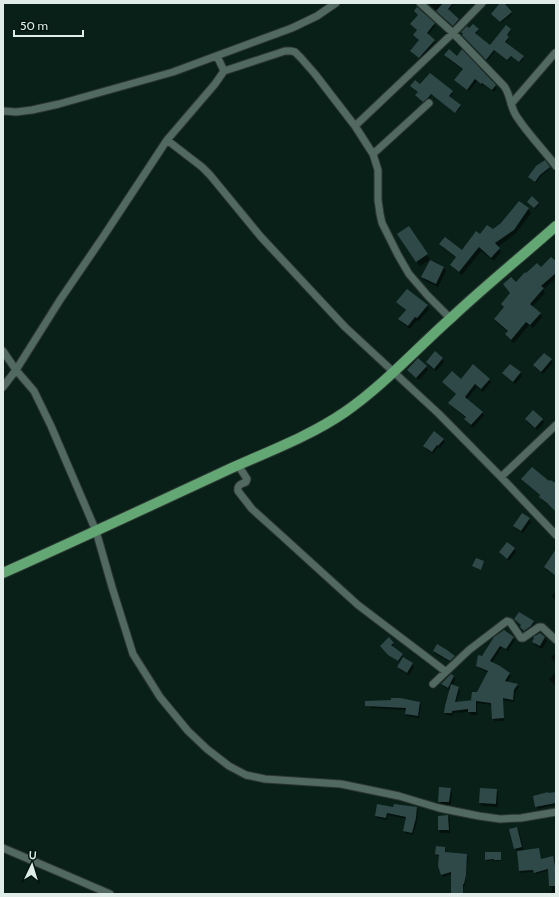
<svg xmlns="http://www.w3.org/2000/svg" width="559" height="897" viewBox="0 0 559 897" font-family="Cabin,sans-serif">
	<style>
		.shadow { fill: #0007 }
		.building { fill: #2f4948 }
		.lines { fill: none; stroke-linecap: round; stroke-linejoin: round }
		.minor-casing { stroke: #2d3632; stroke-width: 9 }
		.primary-casing { stroke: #2d3632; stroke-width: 12 }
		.minor { stroke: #516960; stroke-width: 7 }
		.primary { stroke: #63a774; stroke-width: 10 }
	</style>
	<rect width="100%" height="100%" fill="#092019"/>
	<path class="shadow" d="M 428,3 L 455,3 L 448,11 L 460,22 L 455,27 Z
		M 501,3 L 503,3 L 512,14 L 501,23 L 493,16 Z
		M 412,24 L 434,24 L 435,26 L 428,35 L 435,42 L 421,59 L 412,53 L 419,40 L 414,35 L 418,30 Z
		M 469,29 L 478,30 L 479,31 L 475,35 L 490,47 L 510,30 L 511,31 L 507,36 L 509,39 L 505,44 L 524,58 L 520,63 L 512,56 L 508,61 L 495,51 L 487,61 L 464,37 L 464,35 L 462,32 Z
		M 445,55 L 457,57 L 495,86 L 497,88 L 494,92 L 484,84 L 483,86 L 477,81 L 469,91 L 457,82 L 455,80 L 463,70 L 447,58 Z
		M 421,86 L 452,92 L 453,93 L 449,98 L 461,107 L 456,113 L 432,95 L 428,100 L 424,103 L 416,95 L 418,92 Z
		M 544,161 L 550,169 L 541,176 L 536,183 L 529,177 Z
		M 520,202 L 528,209 L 531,213 L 516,233 L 498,247 L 501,252 L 494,261 L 481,251 L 462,275 L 453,268 L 451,265 L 456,258 L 443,248 L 441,244 L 462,251 L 480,236 L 493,231 L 502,224 Z
		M 529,203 L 538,203 L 539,205 L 535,209 Z
		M 402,239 L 427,255 L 430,260 L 420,266 Z
		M 430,262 L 444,268 L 446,271 L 438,287 L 424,280 L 423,277 Z
		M 556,262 L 556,278 L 543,290 L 545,293 L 532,307 L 540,314 L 542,317 L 533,328 L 529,325 L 514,343 L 508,338 L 506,334 L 508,332 L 497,323 L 495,319 L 504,308 L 502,304 L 511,293 L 516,284 L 526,274 Z
		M 398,302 L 427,305 L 429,309 L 419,321 L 417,320 L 410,329 L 401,322 L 400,319 L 406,311 L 400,305 Z
		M 435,353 L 443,359 L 444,362 L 436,371 L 429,366 L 427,362 Z
		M 551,360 L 553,363 L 543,374 L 536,369 L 534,365 Z
		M 426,366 L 428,370 L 419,380 L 410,373 L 408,370 Z
		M 504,373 L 520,373 L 522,376 L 515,384 L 506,376 Z
		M 489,379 L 491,382 L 483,392 L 477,387 L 467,399 L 482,412 L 484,415 L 473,428 L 467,422 L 465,419 L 466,418 L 451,406 L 450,403 L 457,395 L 445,385 L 443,382 Z
		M 542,419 L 544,423 L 537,430 L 528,423 L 526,420 Z
		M 443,439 L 445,442 L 440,448 L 438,447 L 433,454 L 426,449 L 425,446 Z
		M 523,480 L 549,482 L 556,485 L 556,512 L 550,506 L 542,500 L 540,497 L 541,496 L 524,482 Z
		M 529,519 L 531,522 L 523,533 L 516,529 L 514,526 Z
		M 507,543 L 514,549 L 516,552 L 509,561 L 502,555 L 500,552 Z
		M 556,551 L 556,576 L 546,570 L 545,567 Z
		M 556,591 L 556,601 L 552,596 Z
		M 520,613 L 534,623 L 532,627 L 525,632 L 521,627 L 522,625 Z
		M 540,634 L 545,638 L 547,641 L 542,649 L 535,645 L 533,642 Z
		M 495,638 L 513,638 L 515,640 L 508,651 L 502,647 L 492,663 L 509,674 L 511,676 L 507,682 L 517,685 L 519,687 L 515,693 L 514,702 L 503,700 L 504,721 L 495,721 L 493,719 L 492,705 L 477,703 L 477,715 L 471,715 L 469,712 L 453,713 L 453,716 L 447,715 L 445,713 L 450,690 L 444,687 L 442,684 L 451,676 L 454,677 L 455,680 L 453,686 L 458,687 L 460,690 L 456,703 L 473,702 L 472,700 L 478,694 L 488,673 L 479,668 L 477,666 Z
		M 394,643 L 394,644 L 392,647 L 403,655 L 403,656 L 402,658 L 412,664 L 414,667 L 409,675 L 400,670 L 398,667 L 403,659 L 401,658 L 399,662 L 390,656 L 382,647 Z
		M 444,649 L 454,657 L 455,659 L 452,663 L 435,654 L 434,651 Z
		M 556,653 L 556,663 L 551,657 Z
		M 556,672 L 556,686 L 549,679 Z
		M 419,703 L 421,705 L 419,718 L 407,716 L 406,714 L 407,710 L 371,708 L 370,706 Z
		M 450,788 L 452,792 L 451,805 L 441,805 L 439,801 Z
		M 497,790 L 498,793 L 498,807 L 482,806 L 480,803 Z
		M 556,793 L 556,807 L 555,805 L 538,809 L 534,797 Z
		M 394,808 L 416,808 L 418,810 L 417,821 L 413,835 L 405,833 L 404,830 L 407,819 L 388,815 L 387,820 L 377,818 L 376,816 Z
		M 448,816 L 450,819 L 450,833 L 441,833 L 439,830 Z
		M 517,828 L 519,831 L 524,852 L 539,850 L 541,860 L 554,859 L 556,869 L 556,894 L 551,894 L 552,888 L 550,886 L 549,870 L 536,874 L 535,871 L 521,873 L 520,871 L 518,852 L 517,852 L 515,849 L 510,829 Z
		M 444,848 L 446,849 L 445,853 L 466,855 L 468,857 L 466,877 L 465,886 L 464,885 L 463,894 L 452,894 L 452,874 L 443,877 L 442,875 L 440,856 L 437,856 L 436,854 Z
		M 501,854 L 501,861 L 495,861 L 495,860 L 487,861 L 486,859 Z"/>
	<path class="building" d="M 443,3 L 453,3 L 448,9 L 459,19 L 453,26 L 436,11 Z
		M 500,3 L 504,3 L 512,12 L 500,22 L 491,14 Z
		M 417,7 L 435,23 L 427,33 L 435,40 L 419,58 L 410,51 L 419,40 L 413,35 L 417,30 L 410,24 L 418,15 L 414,11 Z
		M 473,24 L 479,29 L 475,33 L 490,45 L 506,25 L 511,29 L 507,35 L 509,37 L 505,42 L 524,56 L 519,62 L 511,56 L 507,60 L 494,50 L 486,60 L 462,35 L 463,34 L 461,32 L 467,26 L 469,28 Z
		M 449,49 L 457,56 L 462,49 L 496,85 L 492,90 L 482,83 L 481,84 L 475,79 L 467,90 L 454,80 L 463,69 L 444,55 Z
		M 430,73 L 453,91 L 449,96 L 461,105 L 455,113 L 431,94 L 428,98 L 423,102 L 415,95 L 418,92 L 410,86 L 415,80 L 420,84 Z
		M 545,160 L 550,167 L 540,175 L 535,182 L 528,177 L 536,166 Z
		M 532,196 L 539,203 L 534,208 L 527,202 Z
		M 519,201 L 529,208 L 514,230 L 495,243 L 500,248 L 491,258 L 479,247 L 459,272 L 450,265 L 456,257 L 439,244 L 445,237 L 462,250 L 476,231 L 480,234 L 487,225 L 493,229 L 501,223 Z
		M 409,226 L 428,254 L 416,262 L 397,234 Z
		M 551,257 L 556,261 L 556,273 L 541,286 L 544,288 L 530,304 L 541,313 L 530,325 L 526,322 L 511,340 L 505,334 L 508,331 L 494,319 L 504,307 L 501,304 L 510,293 L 503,284 L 511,277 L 516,282 L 525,272 L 526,273 L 537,263 L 541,267 Z
		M 430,260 L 444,267 L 436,284 L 421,277 Z
		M 407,289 L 428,305 L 417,318 L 415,317 L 408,326 L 398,319 L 406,310 L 396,302 Z
		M 435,351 L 443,358 L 434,369 L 426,362 Z
		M 544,353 L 552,359 L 541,372 L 533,365 Z
		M 418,358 L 427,366 L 416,378 L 407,370 Z
		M 473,364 L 490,379 L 481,389 L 475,384 L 465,397 L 483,412 L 471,425 L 464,419 L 466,417 L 448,403 L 456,394 L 442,382 L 452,371 L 461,379 Z
		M 510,364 L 521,372 L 513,382 L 502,373 Z
		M 533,410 L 543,419 L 535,428 L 525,419 Z
		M 434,431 L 444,439 L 438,446 L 437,445 L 432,452 L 423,446 Z
		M 532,467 L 549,481 L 550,480 L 556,483 L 556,512 L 547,503 L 539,497 L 540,495 L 521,479 Z
		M 522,513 L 530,518 L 521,531 L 513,526 Z
		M 507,542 L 515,548 L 507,559 L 499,552 Z
		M 556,549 L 556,576 L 544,567 Z
		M 476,558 L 484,561 L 481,570 L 472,566 Z
		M 519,612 L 534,621 L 531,626 L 524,631 L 520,627 L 521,625 L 514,619 Z
		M 504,630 L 514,637 L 506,649 L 500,646 L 490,661 L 500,666 L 510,673 L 505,681 L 518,684 L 514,690 L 513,700 L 503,698 L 504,718 L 492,719 L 491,703 L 476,701 L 476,712 L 468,712 L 468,709 L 452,711 L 452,713 L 444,713 L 445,706 L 451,684 L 459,687 L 455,702 L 474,700 L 471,700 L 472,692 L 477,692 L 488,671 L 476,666 L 478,655 L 482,656 L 494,637 Z
		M 540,633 L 545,637 L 540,646 L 532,642 L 534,638 L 533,637 Z
		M 389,637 L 394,643 L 391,645 L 403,654 L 398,661 L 388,655 L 380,646 Z
		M 437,644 L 447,650 L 455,656 L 450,661 L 433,651 Z
		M 403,657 L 413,663 L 407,673 L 397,667 Z
		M 451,674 L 454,676 L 448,688 L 441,684 Z
		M 391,698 L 400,698 L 420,702 L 418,716 L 405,714 L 406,708 L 365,706 L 365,701 L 391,700 Z
		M 439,787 L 451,788 L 449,802 L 438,802 Z
		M 480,788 L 497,789 L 496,804 L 479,803 Z
		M 548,792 L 548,793 L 556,792 L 556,803 L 535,807 L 533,796 Z
		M 377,804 L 393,807 L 394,804 L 417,807 L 416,818 L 412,833 L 403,831 L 406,817 L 387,813 L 386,818 L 375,816 Z
		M 448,815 L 449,830 L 438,830 L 438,816 Z
		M 517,827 L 522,847 L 514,849 L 509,829 Z
		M 436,846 L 445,847 L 445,852 L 467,854 L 466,875 L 464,884 L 463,884 L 463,894 L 451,893 L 451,872 L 441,875 L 438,866 L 439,855 L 435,854 Z
		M 539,848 L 541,859 L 553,856 L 555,866 L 556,886 L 549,886 L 548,869 L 534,873 L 533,870 L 519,871 L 517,851 Z
		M 485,852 L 501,852 L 501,860 L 494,860 L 494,859 L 485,860 Z"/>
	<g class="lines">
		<g class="minor-casing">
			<path id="minor" d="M 420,3 L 453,33 L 504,86 C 511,95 510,108 517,117 C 528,134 543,149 556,166
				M 224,71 L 285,51 L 291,51 L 295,52 L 301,58 L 315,74 L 355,126 L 373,154 L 378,170 L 378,200 L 380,214 L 382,223 L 398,255 L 409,274 L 428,296 L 450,318
				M 511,104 L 555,53
				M 3,111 L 16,112 L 32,110 L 59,104 L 173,72 L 292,28 L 317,16 L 336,3
				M 355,126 L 453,33 L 482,3
				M 167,140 L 202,167 L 210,175 L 261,237 L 345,327 L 439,414 L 501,477 L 556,535
				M 373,154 L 429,103
				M 3,351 L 16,370 L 34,391 L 51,426 L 96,531 L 112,587 L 133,654 L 160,697 L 188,731 L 207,749 L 229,766 L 246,775 L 265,779 L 341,784 L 399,796 L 439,808 L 479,816 L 500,819 L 521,818 L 556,812
				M 3,387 L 16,370 L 60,300 L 103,237 L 167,140 L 215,84 L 224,71 L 217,56
				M 238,465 L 247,479 L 246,482 C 241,484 237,485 238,491 L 252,509 L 282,536 L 326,576 L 358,605 L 445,671
				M 501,477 L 556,425
				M 433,684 L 469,650 L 507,621 L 510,622 L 521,638 L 523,638 L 539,627 L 542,627 L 556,640
				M 3,848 L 110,894"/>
		</g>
		<g class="primary-casing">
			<path id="primary" d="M 3,573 C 77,540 150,506 223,472 C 264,453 307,438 345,412 C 384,385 416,349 451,318 C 485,286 521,257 556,226"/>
		</g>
		<use href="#minor" class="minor"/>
		<use href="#primary" class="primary"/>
	</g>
	<rect width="559" height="897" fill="none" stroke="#dfece7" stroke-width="8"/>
	<g transform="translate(32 865) rotate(4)" stroke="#021610" stroke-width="3" paint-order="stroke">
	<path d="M0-3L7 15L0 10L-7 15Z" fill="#dfece7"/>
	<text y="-6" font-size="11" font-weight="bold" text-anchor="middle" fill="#dfece7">U</text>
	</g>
	<path d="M14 30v6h69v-6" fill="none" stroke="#dfece7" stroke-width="2"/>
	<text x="20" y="30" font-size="12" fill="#dfece7" stroke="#021610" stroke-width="3" paint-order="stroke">50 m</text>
</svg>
